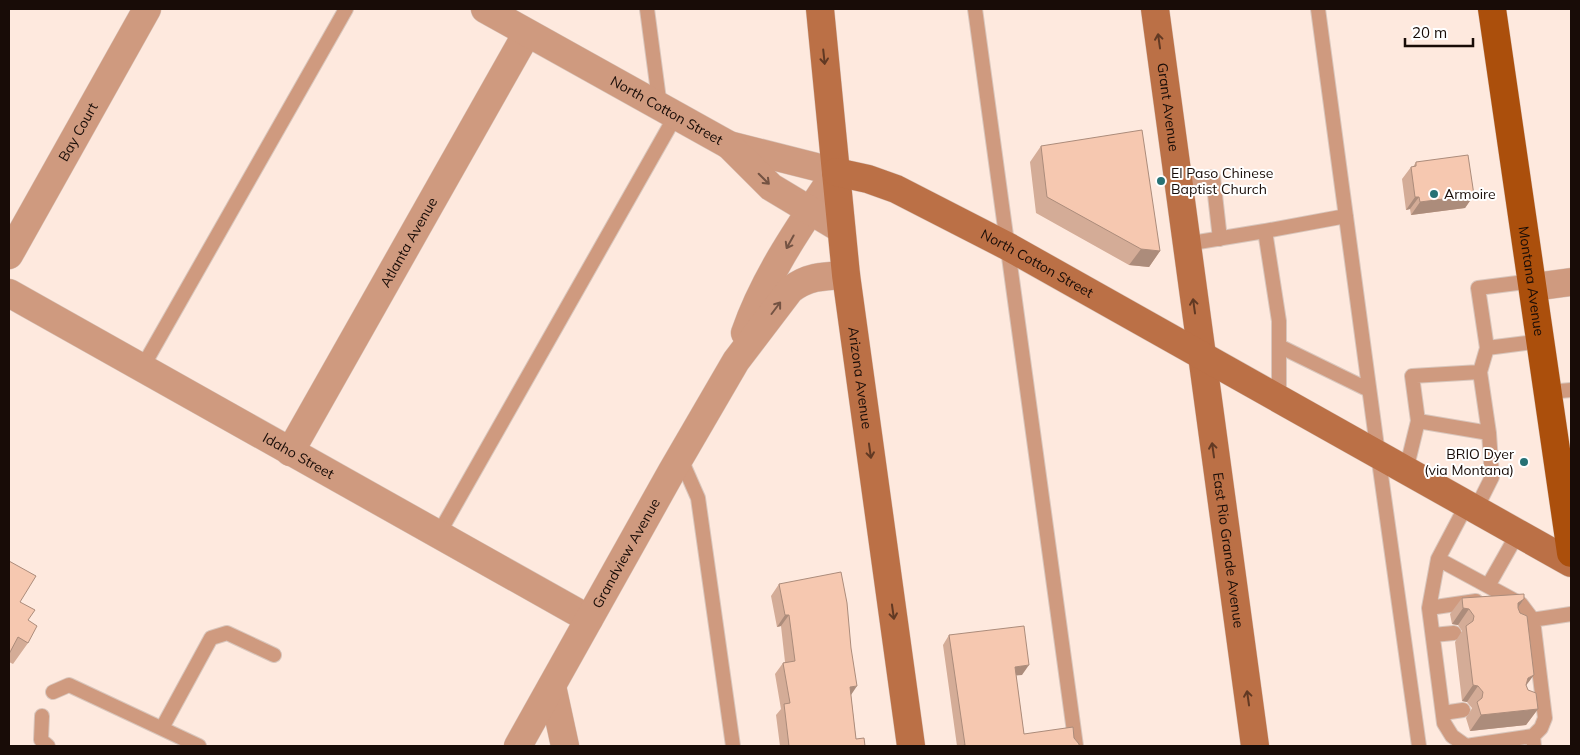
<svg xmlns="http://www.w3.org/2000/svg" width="1580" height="755" viewBox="0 0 1580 755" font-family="Mulish,sans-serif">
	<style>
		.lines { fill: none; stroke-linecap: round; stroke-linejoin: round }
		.service-casing { stroke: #d9c6bc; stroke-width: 16 }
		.minor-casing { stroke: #d9c6bc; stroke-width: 29 }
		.tertiary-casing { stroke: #d9c6bc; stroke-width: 29 }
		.secondary-casing { stroke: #d9c6bc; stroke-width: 29 }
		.primary-casing { stroke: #d9c6bc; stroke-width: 29 }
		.service { stroke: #cf9a7f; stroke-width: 14 }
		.minor { stroke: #cf9a7f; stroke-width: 28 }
		.tertiary { stroke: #cf9a7f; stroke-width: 28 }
		.secondary { stroke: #bb7046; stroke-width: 28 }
		.primary { stroke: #ab4f0c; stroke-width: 28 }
		.wall { fill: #d4ac97 }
		.shaded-wall { fill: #ac8c7b }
		.building { fill: #f6c8b0; stroke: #ac8c7b }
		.oneway { stroke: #613923 }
		.oneway2 { stroke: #745343 }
		.poi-dot { fill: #277275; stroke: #fff; stroke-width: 2 }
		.labels { text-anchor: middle; stroke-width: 4; stroke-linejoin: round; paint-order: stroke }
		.street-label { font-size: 14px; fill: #180c07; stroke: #fff }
		.poi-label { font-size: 14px; fill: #180c07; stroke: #fff; text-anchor: start }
	</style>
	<rect width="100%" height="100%" fill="#fee9de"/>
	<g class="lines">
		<g class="service-casing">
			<path id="service" d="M 647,9 L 660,107
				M 975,9 L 1076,746
				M 1318,9 L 1378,454 L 1419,746
				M 1178,184 L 1213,177 L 1220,239
				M 1265,231 L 1346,216
				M 1186,244 L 1265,231 L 1279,321 L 1279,398
				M 1279,346 L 1369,390
				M 1487,348 L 1541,341
				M 142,368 L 346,9
				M 1480,372 L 1487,348 L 1478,288 L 1533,281
				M 1549,392 L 1571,390
				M 680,457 L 698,498 L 733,746
				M 1406,470 L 1418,421 L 1412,376 L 1480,372 L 1489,433 L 1418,421
				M 1467,504 L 1438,559 L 1521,604 L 1533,620 L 1545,718 L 1541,728 L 1533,736
				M 1476,509 L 1492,477 L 1489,433
				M 438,535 L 676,115
				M 1488,586 L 1518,533
				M 1476,601 L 1429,608 L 1444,723 L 1452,736 L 1466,746 L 1533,736 L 1534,746
				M 1429,608 L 1438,559
				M 1525,621 L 1571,614
				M 1433,635 L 1454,633
				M 53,692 L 69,685 L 199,746
				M 1443,713 L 1463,710
				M 42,716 L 41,740 L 48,746
				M 162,728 L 211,638 L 227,633 L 274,655"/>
		</g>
		<g class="minor-casing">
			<g id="minor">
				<path id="s1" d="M 9,255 L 147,9"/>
				<path d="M 1534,287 L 1571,282"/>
				<path id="s2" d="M 9,293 L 589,619"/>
				<path d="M 745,333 C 765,275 802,223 836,172"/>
				<path id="s3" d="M 290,452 L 527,33"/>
				<path d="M 552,686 L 565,746"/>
				<path id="s4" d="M 518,746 L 672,471 L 736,361 L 790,290 C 808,276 824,276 846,275"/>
			</g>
		</g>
		<g class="tertiary-casing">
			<g id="tertiary">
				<path id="s5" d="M 485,9 L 729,145 L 836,172"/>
				<path d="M 729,145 L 771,187 L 841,229"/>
			</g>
		</g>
		<g class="secondary-casing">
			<g id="secondary">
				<path id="s6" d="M 820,9 L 846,275 L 911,746"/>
				<path id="s7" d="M 1155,9 L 1255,746"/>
				<path id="s8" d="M 836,172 L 868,179 L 896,189 L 1007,246 L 1571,563"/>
			</g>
		</g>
		<g class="primary-casing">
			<g id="primary">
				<path id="s9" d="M 1492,9 L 1571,553"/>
			</g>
		</g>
		<use href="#service" class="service"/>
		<use href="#minor" class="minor"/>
		<use href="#tertiary" class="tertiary"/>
		<use href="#secondary" class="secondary"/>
		<use href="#primary" class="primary"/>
	</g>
	<path class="wall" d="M 1041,146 L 1160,251 L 1149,267 L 1129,265 L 1036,213 L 1030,162 Z
		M 1416,162 L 1474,195 L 1465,208 L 1411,215 L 1410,209 L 1406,210 L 1402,179 L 1411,167 L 1413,167 Z
		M 9,561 L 20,602 L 28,620 L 28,643 L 13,664 L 9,662 Z
		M 779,584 L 851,695 L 856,739 L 865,746 L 780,746 L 776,715 L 781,709 L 775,674 L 783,663 L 785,662 L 781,626 L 777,627 L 771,596 Z
		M 1462,598 L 1524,599 L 1518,608 L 1526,686 L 1538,709 L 1526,725 L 1470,731 L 1466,718 L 1471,710 L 1472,708 L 1467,702 L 1462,701 L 1455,642 L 1462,631 L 1458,625 L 1452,624 L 1450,614 Z
		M 949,635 L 1022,675 L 1016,675 L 1024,734 L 1074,738 L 1079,746 L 957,746 L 943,645 Z"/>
	<path class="shaded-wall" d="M 1474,195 L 1465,208 L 1411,215 L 1420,202 Z
		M 1415,197 L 1419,197 L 1410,209 L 1406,210 Z
		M 1141,249 L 1160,251 L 1149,267 L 1129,265 Z
		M 1524,599 L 1513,615 L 1518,603 Z
		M 1463,608 L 1469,609 L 1458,625 L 1452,624 Z
		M 785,615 L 789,615 L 781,626 L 777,627 Z
		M 1029,665 L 1022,675 L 1008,676 L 1015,667 Z
		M 1534,675 L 1522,691 L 1528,678 Z
		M 1473,685 L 1478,686 L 1467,702 L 1462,701 Z
		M 857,686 L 849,698 L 850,687 Z
		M 1538,709 L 1526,725 L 1470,731 L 1481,715 Z"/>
	<path class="building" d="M 1142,130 L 1160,251 L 1141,249 L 1047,197 L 1041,146 Z
		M 1468,155 L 1474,195 L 1420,202 L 1419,197 L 1415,197 L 1411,167 L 1416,166 L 1416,162 Z
		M 9,561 L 36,576 L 20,602 L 35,610 L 28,620 L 37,626 L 28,643 L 18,637 L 9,654 Z
		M 841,572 L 847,603 L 851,648 L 857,686 L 850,687 L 856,739 L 864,738 L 865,746 L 789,746 L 784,704 L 790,703 L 783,663 L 795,661 L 789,615 L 785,615 L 779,584 Z
		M 1524,594 L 1524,599 L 1518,603 L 1518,608 L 1520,613 L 1527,616 L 1534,675 L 1528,678 L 1526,685 L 1528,690 L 1536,693 L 1538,709 L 1481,715 L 1477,702 L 1482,698 L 1483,692 L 1478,686 L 1473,685 L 1466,626 L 1473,621 L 1474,616 L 1469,609 L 1463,608 L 1462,598 Z
		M 1024,626 L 1029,665 L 1015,667 L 1024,734 L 1073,727 L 1074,738 L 1079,744 L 1079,746 L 961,746 L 965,745 L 949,635 Z"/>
	<defs><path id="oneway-shaft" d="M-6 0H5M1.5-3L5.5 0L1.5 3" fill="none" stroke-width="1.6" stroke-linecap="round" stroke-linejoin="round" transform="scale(1.25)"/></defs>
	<g class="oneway">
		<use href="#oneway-shaft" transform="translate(1159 41) rotate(-98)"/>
		<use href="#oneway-shaft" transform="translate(824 57) rotate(84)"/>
		<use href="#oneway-shaft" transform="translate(1194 306) rotate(-98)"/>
		<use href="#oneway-shaft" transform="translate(1213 450) rotate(-98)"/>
		<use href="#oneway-shaft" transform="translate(870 451) rotate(82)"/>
		<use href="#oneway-shaft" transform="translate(893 612) rotate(82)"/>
		<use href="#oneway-shaft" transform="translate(1248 698) rotate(-98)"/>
	</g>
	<g class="oneway2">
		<use href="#oneway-shaft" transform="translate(764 179) rotate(45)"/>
		<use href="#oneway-shaft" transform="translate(790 242) rotate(119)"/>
		<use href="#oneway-shaft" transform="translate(776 308) rotate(-53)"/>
	</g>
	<g class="poi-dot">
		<circle cx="1161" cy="181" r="5"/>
		<circle cx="1434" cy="194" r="5"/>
		<circle cx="1524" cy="462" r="5"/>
	</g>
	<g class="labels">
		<g class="street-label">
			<text dy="5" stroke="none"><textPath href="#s7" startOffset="99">Grant Avenue</textPath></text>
			<text dy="5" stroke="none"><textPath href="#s5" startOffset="208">North Cotton Street</textPath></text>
			<text dy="5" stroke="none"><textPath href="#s1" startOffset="141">Bay Court</textPath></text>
			<text dy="5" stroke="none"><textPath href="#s3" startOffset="241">Atlanta Avenue</textPath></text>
			<text dy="5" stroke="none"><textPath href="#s8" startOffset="222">North Cotton Street</textPath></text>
			<text dy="5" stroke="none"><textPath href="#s9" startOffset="275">Montana Avenue</textPath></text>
			<text dy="5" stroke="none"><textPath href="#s6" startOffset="371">Arizona Avenue</textPath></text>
			<text dy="5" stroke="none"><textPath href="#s2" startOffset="332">Idaho Street</textPath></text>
			<text dy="5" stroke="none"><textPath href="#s7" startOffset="546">East Rio Grande Avenue</textPath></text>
			<text dy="5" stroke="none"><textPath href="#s4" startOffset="221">Grandview Avenue</textPath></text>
		</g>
		<g class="poi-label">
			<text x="1171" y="178">El Paso Chinese<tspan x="1171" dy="16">Baptist Church</tspan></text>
			<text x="1444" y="199">Armoire</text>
			<text x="1514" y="459" text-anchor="end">BRIO Dyer<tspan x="1514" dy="16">(via Montana)</tspan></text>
		</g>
	</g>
	<rect width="1580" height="755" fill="none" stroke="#180c07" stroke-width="20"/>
	<path d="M1405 38v8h68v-8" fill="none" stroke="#180c07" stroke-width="2.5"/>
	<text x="1412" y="38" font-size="15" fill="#180c07" stroke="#ffffff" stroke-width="4" paint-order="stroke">20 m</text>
</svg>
